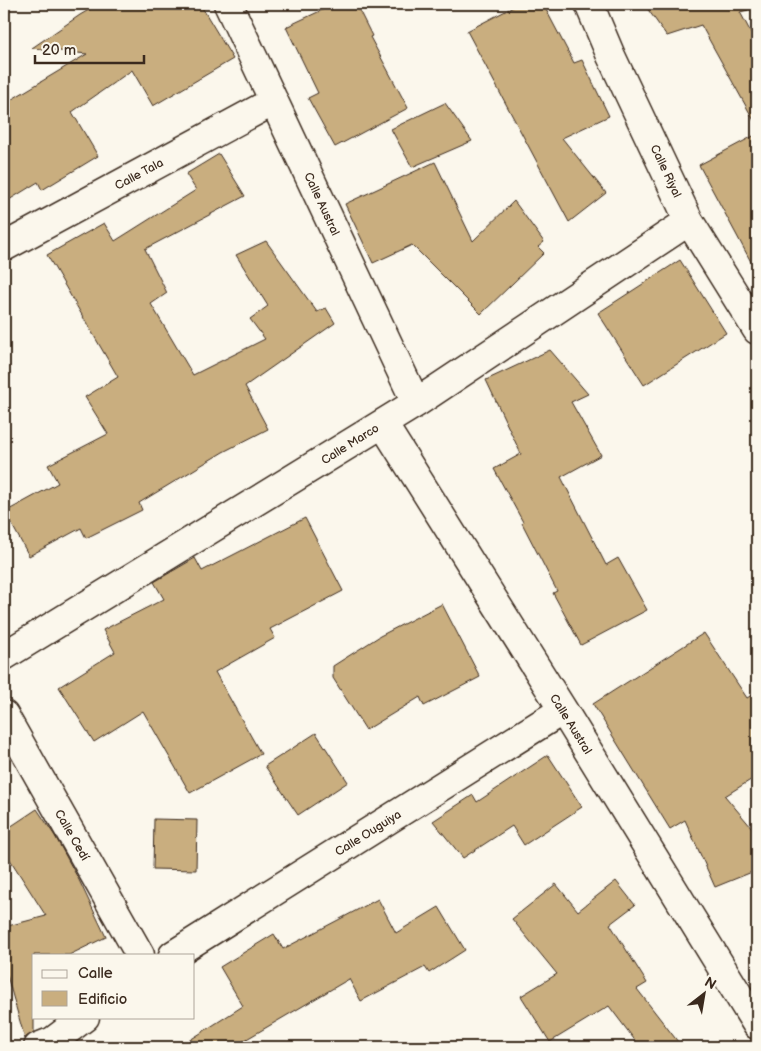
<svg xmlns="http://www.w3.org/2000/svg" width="761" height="1051" viewBox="0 0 761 1051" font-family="'Balsamiq Sans',sans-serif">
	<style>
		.building { fill: #c9ae7f; stroke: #3b2a1e }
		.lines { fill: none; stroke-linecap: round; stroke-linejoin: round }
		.minor-casing { stroke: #3b2a1e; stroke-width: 31 }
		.minor { stroke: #fbf7ec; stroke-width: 28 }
		.labels { text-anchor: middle; stroke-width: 4.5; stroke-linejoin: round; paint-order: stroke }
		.street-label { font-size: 12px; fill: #3b2a1e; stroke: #fbf7ec }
	</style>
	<rect width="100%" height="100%" fill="#fbf7ec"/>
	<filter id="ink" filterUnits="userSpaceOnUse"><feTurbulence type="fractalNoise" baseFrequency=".02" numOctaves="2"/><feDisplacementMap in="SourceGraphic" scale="10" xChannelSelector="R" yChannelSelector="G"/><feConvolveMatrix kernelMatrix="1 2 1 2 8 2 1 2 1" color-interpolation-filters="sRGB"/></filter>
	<g filter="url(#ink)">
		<path class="building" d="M 99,4 L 200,4 L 233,59 L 153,106 L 132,70 L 72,112 L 98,156 L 42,190 L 38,182 L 4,203 L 4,104 L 87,54 L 32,48 L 80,15 Z
			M 335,4 L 356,4 L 372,36 L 370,37 L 408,108 L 335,147 L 308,98 L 318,93 L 286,27 Z
			M 519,4 L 543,4 L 574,63 L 582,60 L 609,116 L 562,138 L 606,193 L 569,222 L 467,31 Z
			M 644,4 L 747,4 L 748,10 L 740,12 L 757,44 L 757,126 L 701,25 L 667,36 Z
			M 445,103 L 472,141 L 412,167 L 391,129 Z
			M 757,134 L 757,273 L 699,165 Z
			M 219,154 L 245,196 L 145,249 L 167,293 L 151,304 L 193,375 L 265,339 L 250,319 L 268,306 L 236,255 L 266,241 L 317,312 L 326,308 L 335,323 L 245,386 L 268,429 L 223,452 L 139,503 L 142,510 L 86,538 L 81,528 L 29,556 L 5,512 L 58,483 L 48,465 L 108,434 L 85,397 L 118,377 L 47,255 L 104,223 L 115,241 L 196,190 L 186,174 Z
			M 435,162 L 473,241 L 514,201 L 544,242 L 538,247 L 544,253 L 481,314 L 412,245 L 373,263 L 345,204 Z
			M 680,260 L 726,333 L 644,385 L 598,313 Z
			M 550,350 L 588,394 L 571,402 L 601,455 L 561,477 L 606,565 L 618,558 L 647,610 L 581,645 L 553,593 L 557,591 L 522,523 L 523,522 L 494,469 L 521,454 L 486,380 Z
			M 305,518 L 343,591 L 270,629 L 275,638 L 215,672 L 261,754 L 190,793 L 143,711 L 94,742 L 59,687 L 115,652 L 103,630 L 164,599 L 154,582 L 195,558 L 202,571 Z
			M 442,604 L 480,677 L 424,706 L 420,697 L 366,730 L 333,678 L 333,666 L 380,636 Z
			M 704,633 L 747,698 L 757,692 L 757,776 L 725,796 L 757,834 L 757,870 L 715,887 L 685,820 L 670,829 L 593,704 Z
			M 316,733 L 348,782 L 298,815 L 265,766 Z
			M 548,755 L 582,807 L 524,845 L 512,826 L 463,858 L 433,821 L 473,795 L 477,802 Z
			M 37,809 L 55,836 L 79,880 L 106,937 L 69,955 L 34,955 L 34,1032 L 26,1037 L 25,1039 L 4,965 L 4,927 L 46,916 L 4,850 L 4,831 Z
			M 154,819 L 197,820 L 196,870 L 153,869 Z
			M 616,881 L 635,905 L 610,924 L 647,983 L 637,989 L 682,1047 L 640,1047 L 609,1006 L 550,1042 L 521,996 L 557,974 L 512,919 L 556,884 L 578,911 Z
			M 378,899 L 396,933 L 439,907 L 465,950 L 429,973 L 425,967 L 361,1001 L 349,979 L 233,1047 L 179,1047 L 243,1006 L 220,967 L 274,934 L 283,949 Z"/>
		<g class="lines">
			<g class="minor-casing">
				<path id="minor" d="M 228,4 L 416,403
					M 589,4 L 611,56 L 689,221 L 757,330
					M 4,247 L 274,101
					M 383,424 L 563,710 L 757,1025
					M 4,656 L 416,403 L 689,221
					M 4,715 L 140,955
					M 173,955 L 563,710
					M 38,1047 L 53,1041 L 85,1017"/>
			</g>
			<use href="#minor" class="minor"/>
		</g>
	</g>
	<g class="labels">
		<g class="street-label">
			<text transform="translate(666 171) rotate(65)" y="4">Calle Riyal</text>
			<text transform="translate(139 174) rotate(-28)" y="4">Calle Tala</text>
			<text transform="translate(322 204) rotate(65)" y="4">Calle Austral</text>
			<text transform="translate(350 444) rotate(-32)" y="4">Calle Marco</text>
			<text transform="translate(571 724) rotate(58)" y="4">Calle Austral</text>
			<text transform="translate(368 833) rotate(-32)" y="4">Calle Ouguiya</text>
			<text transform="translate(72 835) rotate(60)" y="4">Calle Cedí</text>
		</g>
	</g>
	<rect width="761" height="1051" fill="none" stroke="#fbf7ec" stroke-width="20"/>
	<rect x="10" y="10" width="741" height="1031" fill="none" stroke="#3b2a1e" stroke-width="2" filter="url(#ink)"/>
	<rect x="32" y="954" width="162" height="65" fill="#fbf7ec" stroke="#aea59a"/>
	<rect x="42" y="970" width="25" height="8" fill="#fbf7ec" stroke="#aea59a"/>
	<text x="78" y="978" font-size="15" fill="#3b2a1e">Calle</text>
	<rect x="42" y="991" width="25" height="15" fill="#c9ae7f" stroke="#aea59a"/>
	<text x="78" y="1004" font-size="15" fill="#3b2a1e">Edificio</text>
	<g transform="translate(704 994) rotate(31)" stroke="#fbf7ec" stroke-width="4" paint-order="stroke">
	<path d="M0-4L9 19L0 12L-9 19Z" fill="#3b2a1e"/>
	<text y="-8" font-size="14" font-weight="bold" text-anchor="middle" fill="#3b2a1e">N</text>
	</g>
	<path d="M35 55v8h109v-8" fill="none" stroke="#3b2a1e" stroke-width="2.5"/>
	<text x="42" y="55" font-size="15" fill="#3b2a1e" stroke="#fbf7ec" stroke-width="4" paint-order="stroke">20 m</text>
</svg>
